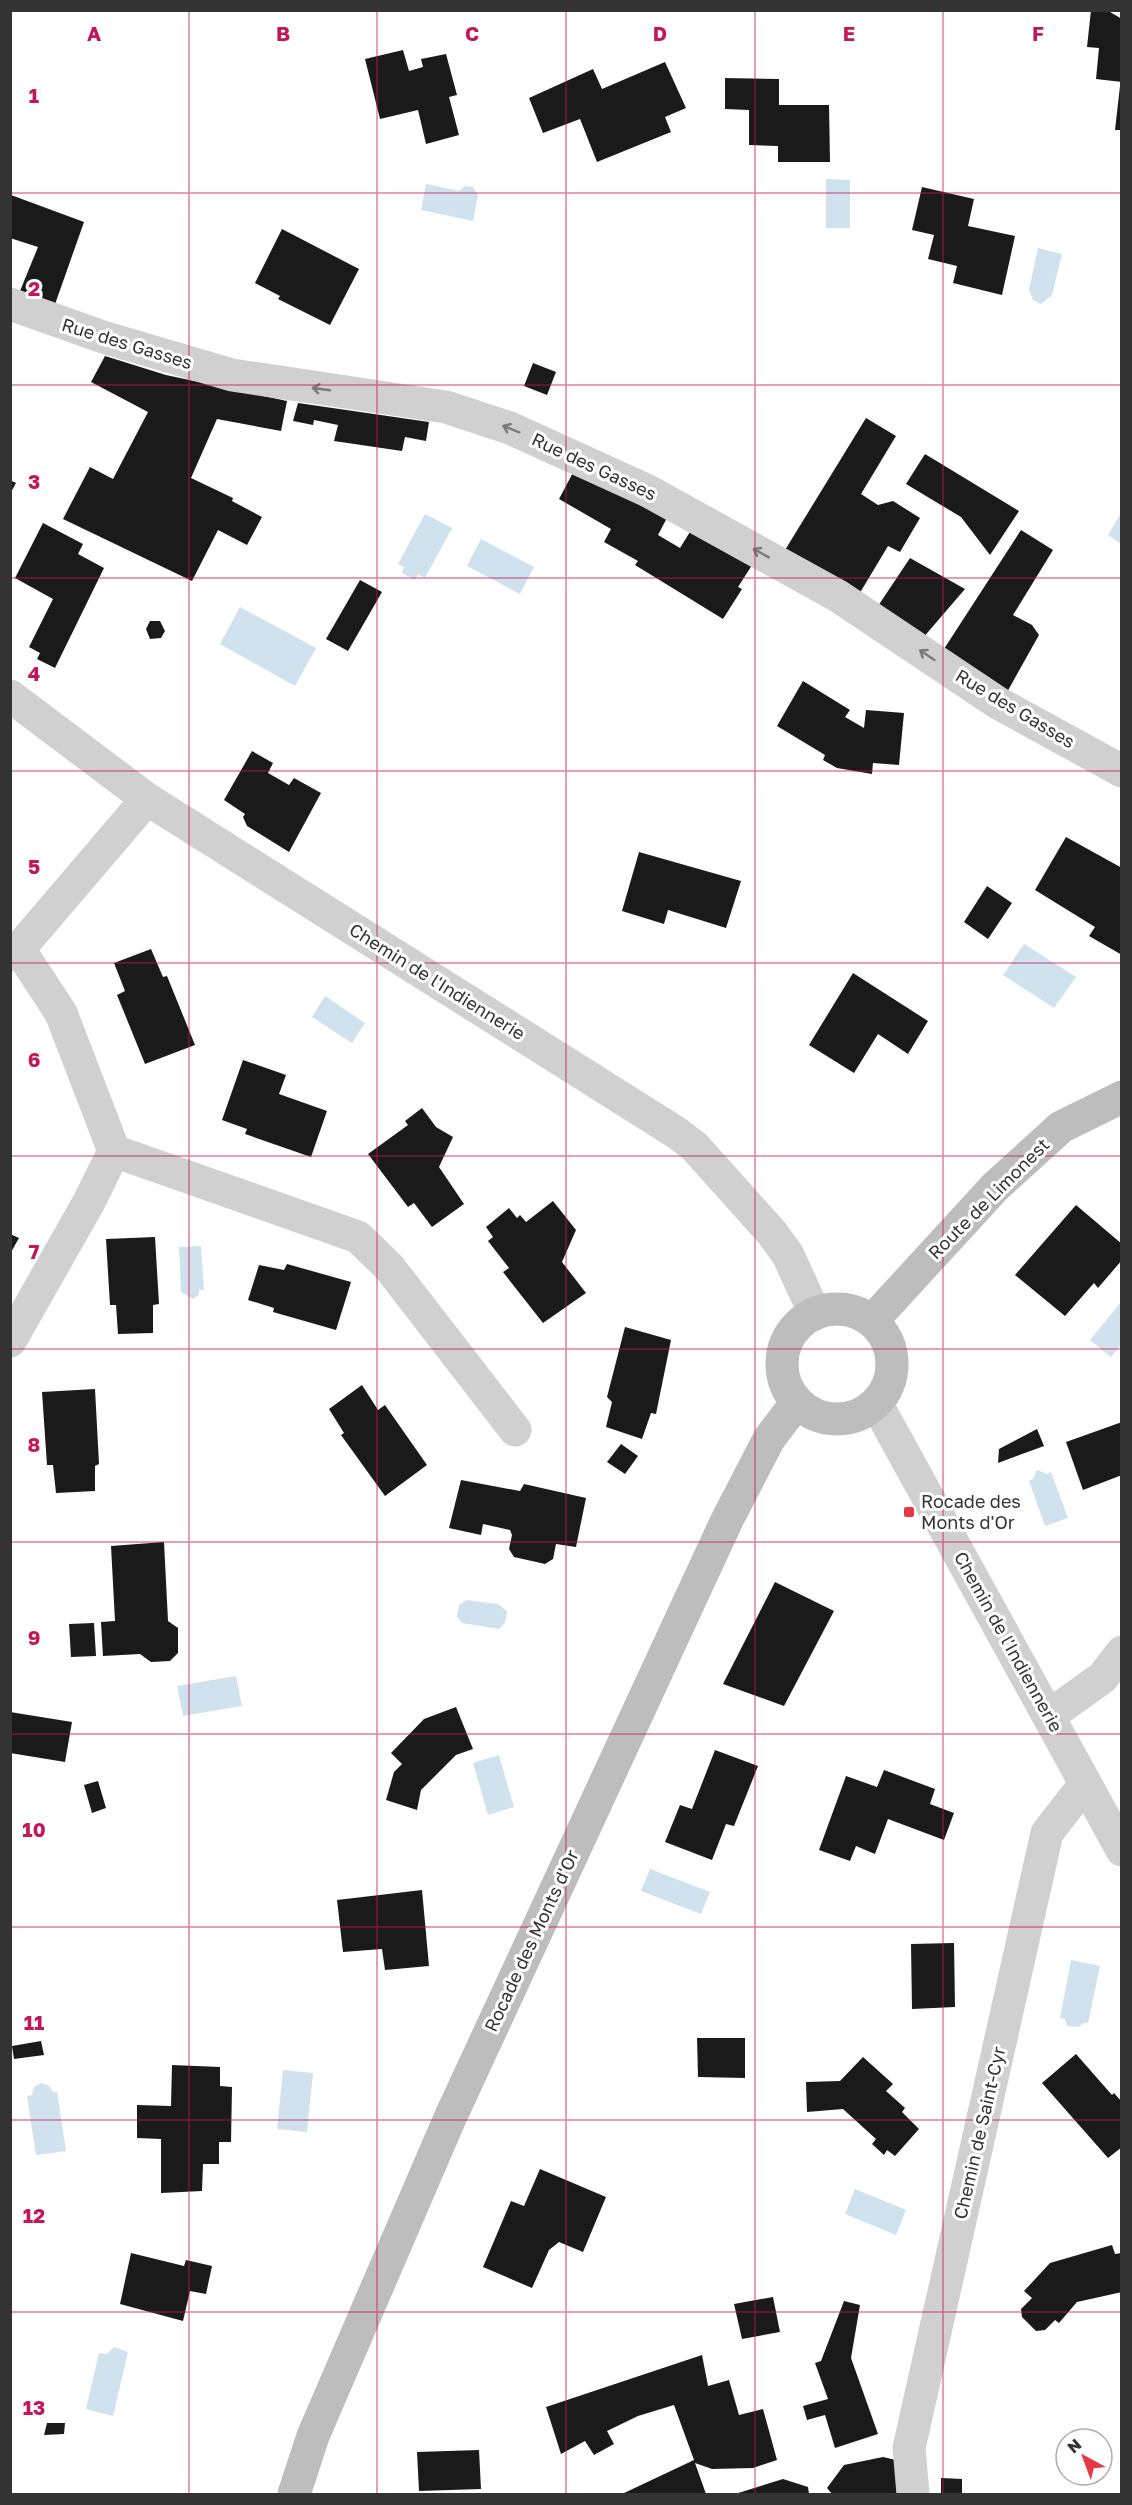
<svg xmlns="http://www.w3.org/2000/svg" width="1132" height="2505" viewBox="0 0 1132 2505" font-family="'Golos Text',sans-serif">
	<style>
		.water { fill: #cfe2ee }
		.building { fill: #1a1a1a }
		.lines { fill: none; stroke-linecap: round; stroke-linejoin: round }
		.street { stroke: #d0d0d0; stroke-width: 33 }
		.secondary { stroke: #bdbdbd; stroke-width: 33 }
		.oneway { stroke: #7a7a7a }
		.grid { fill: none; stroke: #c2185b; stroke-width: 1.5; stroke-opacity: 0.55 }
		.poi-dot { fill: #e63946; stroke: #fff; stroke-width: 2 }
		.labels { text-anchor: middle; stroke-width: 6; stroke-linejoin: round; paint-order: stroke }
		.street-label { font-size: 18px; fill: #333; stroke: #fff }
		.poi-label { font-size: 18px; fill: #333; stroke: #fff; text-anchor: start }
		.grid-label { font-size: 20px; text-anchor: middle; font-weight: bold; fill: #c2185b; stroke: #fff; stroke-width: 6; stroke-linejoin: round; paint-order: stroke }
	</style>
	<rect width="100%" height="100%" fill="#fff"/>
	<path class="water" d="M 826,179 L 850,180 L 850,228 L 826,228 Z
		M 426,184 L 459,191 L 465,186 L 473,187 L 478,195 L 473,221 L 421,210 Z
		M 1038,248 L 1062,254 L 1052,295 L 1041,304 L 1033,300 L 1029,290 Z
		M 425,514 L 452,528 L 425,578 L 418,574 L 415,580 L 402,573 L 404,567 L 398,564 Z
		M 1120,515 L 1121,517 L 1121,544 L 1108,535 Z
		M 481,539 L 534,567 L 520,594 L 467,566 Z
		M 240,607 L 316,648 L 295,686 L 220,644 Z
		M 1024,944 L 1076,977 L 1054,1008 L 1003,975 Z
		M 325,996 L 365,1023 L 352,1043 L 312,1017 Z
		M 201,1246 L 204,1290 L 199,1290 L 199,1295 L 193,1299 L 181,1292 L 179,1247 Z
		M 1121,1302 L 1121,1345 L 1111,1357 L 1090,1340 Z
		M 1037,1470 L 1047,1474 L 1051,1472 L 1068,1518 L 1045,1526 L 1029,1481 L 1033,1479 Z
		M 467,1600 L 498,1604 L 507,1611 L 505,1623 L 499,1629 L 462,1623 L 457,1617 L 459,1605 Z
		M 236,1676 L 242,1706 L 183,1716 L 177,1686 Z
		M 499,1755 L 514,1807 L 488,1815 L 473,1763 Z
		M 650,1869 L 710,1892 L 701,1914 L 641,1891 Z
		M 1071,1960 L 1100,1966 L 1088,2023 L 1084,2023 L 1078,2027 L 1067,2026 L 1065,2019 L 1060,2018 Z
		M 283,2070 L 313,2073 L 307,2132 L 277,2129 Z
		M 41,2083 L 49,2086 L 53,2092 L 57,2092 L 66,2151 L 36,2155 L 27,2096 L 32,2095 L 34,2087 Z
		M 855,2189 L 906,2210 L 896,2235 L 845,2214 Z
		M 114,2347 L 128,2352 L 113,2416 L 86,2409 L 99,2353 L 107,2354 Z"/>
	<path class="building" d="M 1091,10 L 1110,12 L 1122,19 L 1122,82 L 1096,79 L 1099,48 L 1087,47 Z
		M 403,50 L 409,71 L 423,67 L 421,59 L 446,54 L 457,95 L 449,97 L 459,135 L 426,144 L 418,110 L 380,119 L 365,59 Z
		M 665,62 L 686,108 L 665,117 L 671,132 L 597,162 L 580,119 L 543,133 L 529,98 L 593,69 L 602,89 Z
		M 725,78 L 779,79 L 779,105 L 829,105 L 830,162 L 778,162 L 778,146 L 749,145 L 749,110 L 725,109 Z
		M 1120,86 L 1122,86 L 1122,130 L 1115,130 Z
		M 922,187 L 974,199 L 968,226 L 1015,236 L 1002,295 L 953,283 L 957,266 L 928,259 L 934,235 L 912,230 Z
		M 11,195 L 84,222 L 53,310 L 20,291 L 38,247 L 10,238 Z
		M 282,229 L 359,269 L 330,325 L 278,299 L 280,296 L 255,283 Z
		M 105,356 L 166,375 L 287,401 L 281,431 L 217,419 L 191,478 L 233,498 L 232,501 L 262,517 L 247,545 L 218,530 L 192,581 L 63,519 L 90,467 L 113,479 L 148,412 L 91,382 Z
		M 533,363 L 556,372 L 547,395 L 524,386 Z
		M 298,403 L 429,422 L 426,441 L 405,437 L 402,451 L 334,441 L 338,425 L 314,420 L 313,425 L 293,421 Z
		M 866,418 L 896,436 L 861,494 L 878,505 L 893,501 L 920,518 L 900,552 L 888,546 L 858,596 L 782,555 Z
		M 925,454 L 1019,511 L 990,555 L 961,517 L 906,484 Z
		M 576,467 L 669,514 L 658,535 L 680,548 L 693,527 L 756,559 L 738,587 L 742,589 L 723,619 L 635,565 L 638,561 L 604,542 L 611,529 L 559,499 Z
		M 10,480 L 16,483 L 10,494 Z
		M 43,523 L 83,544 L 78,554 L 104,568 L 55,668 L 37,659 L 40,653 L 29,647 L 53,599 L 15,578 Z
		M 1021,530 L 1053,550 L 1013,615 L 1032,625 L 1039,635 L 1006,694 L 942,652 Z
		M 910,558 L 965,589 L 922,639 L 876,609 Z
		M 360,580 L 382,592 L 348,651 L 326,639 Z
		M 150,621 L 160,621 L 165,631 L 161,638 L 150,639 L 146,629 Z
		M 803,681 L 850,710 L 845,717 L 864,728 L 866,710 L 904,713 L 899,765 L 873,763 L 872,774 L 837,768 L 823,760 L 825,755 L 777,726 Z
		M 252,751 L 273,763 L 268,773 L 289,785 L 294,778 L 321,793 L 289,852 L 247,826 L 243,817 L 245,814 L 224,800 Z
		M 1066,837 L 1122,868 L 1122,955 L 1089,936 L 1095,927 L 1035,890 Z
		M 639,852 L 741,881 L 726,928 L 668,910 L 664,924 L 622,911 Z
		M 987,886 L 1012,903 L 988,939 L 964,922 Z
		M 151,949 L 163,977 L 167,976 L 195,1045 L 145,1064 L 117,995 L 125,991 L 114,963 Z
		M 853,973 L 928,1021 L 908,1054 L 878,1034 L 854,1073 L 809,1045 Z
		M 243,1060 L 286,1075 L 279,1094 L 327,1111 L 311,1157 L 245,1134 L 247,1129 L 222,1120 Z
		M 422,1108 L 436,1127 L 453,1137 L 439,1167 L 464,1204 L 432,1227 L 414,1203 L 408,1207 L 368,1154 L 408,1125 L 405,1121 Z
		M 553,1201 L 576,1230 L 562,1262 L 586,1293 L 543,1323 L 503,1272 L 509,1268 L 488,1241 L 493,1237 L 486,1227 L 509,1208 L 517,1218 L 520,1215 L 526,1222 Z
		M 1076,1205 L 1122,1244 L 1122,1260 L 1098,1288 L 1094,1283 L 1065,1316 L 1015,1275 Z
		M 10,1234 L 19,1238 L 10,1254 Z
		M 155,1237 L 159,1304 L 153,1305 L 153,1333 L 118,1334 L 116,1305 L 110,1305 L 106,1239 Z
		M 287,1264 L 351,1282 L 336,1330 L 273,1312 L 274,1308 L 248,1300 L 259,1265 L 284,1270 Z
		M 625,1327 L 671,1340 L 656,1414 L 651,1413 L 642,1439 L 606,1427 L 612,1402 L 607,1397 Z
		M 362,1385 L 378,1410 L 385,1405 L 427,1465 L 385,1496 L 341,1435 L 344,1433 L 329,1409 Z
		M 95,1389 L 99,1464 L 95,1466 L 95,1491 L 56,1493 L 53,1465 L 47,1465 L 42,1392 Z
		M 1122,1422 L 1122,1475 L 1083,1490 L 1066,1442 Z
		M 1037,1429 L 1044,1446 L 998,1463 L 999,1449 Z
		M 621,1444 L 638,1456 L 625,1474 L 607,1462 Z
		M 461,1480 L 520,1491 L 524,1484 L 586,1498 L 576,1547 L 556,1544 L 553,1559 L 545,1564 L 514,1557 L 509,1549 L 512,1535 L 510,1530 L 483,1524 L 481,1535 L 449,1528 Z
		M 164,1542 L 168,1621 L 178,1628 L 178,1653 L 170,1661 L 151,1662 L 140,1654 L 103,1656 L 101,1622 L 115,1621 L 111,1546 Z
		M 775,1582 L 834,1611 L 784,1706 L 723,1684 Z
		M 94,1623 L 96,1656 L 71,1657 L 69,1624 Z
		M 456,1707 L 473,1749 L 456,1755 L 421,1790 L 417,1810 L 386,1800 L 394,1772 L 402,1764 L 391,1753 L 424,1719 Z
		M 10,1712 L 72,1722 L 65,1762 L 10,1753 Z
		M 715,1750 L 758,1766 L 734,1826 L 726,1824 L 712,1860 L 665,1842 L 680,1805 L 692,1809 Z
		M 884,1770 L 935,1789 L 930,1804 L 954,1813 L 944,1840 L 888,1819 L 875,1854 L 856,1846 L 850,1861 L 819,1850 L 846,1776 L 877,1787 Z
		M 98,1781 L 106,1808 L 92,1813 L 84,1785 Z
		M 422,1890 L 429,1966 L 385,1970 L 382,1949 L 343,1952 L 337,1900 Z
		M 954,1943 L 955,2007 L 912,2009 L 911,1944 Z
		M 697,2038 L 745,2038 L 745,2078 L 698,2077 Z
		M 41,2041 L 44,2055 L 14,2059 L 12,2046 Z
		M 1076,2054 L 1112,2095 L 1114,2093 L 1122,2102 L 1122,2147 L 1108,2158 L 1042,2083 Z
		M 863,2057 L 893,2084 L 886,2091 L 905,2108 L 902,2112 L 919,2129 L 895,2156 L 887,2150 L 884,2155 L 872,2144 L 876,2139 L 843,2109 L 807,2112 L 806,2082 L 840,2081 Z
		M 172,2065 L 220,2067 L 220,2086 L 232,2087 L 231,2142 L 219,2142 L 219,2164 L 203,2164 L 202,2191 L 161,2193 L 161,2139 L 137,2138 L 137,2105 L 171,2106 Z
		M 540,2169 L 606,2197 L 583,2252 L 559,2242 L 549,2250 L 532,2288 L 483,2267 L 511,2201 L 524,2206 Z
		M 1112,2245 L 1115,2254 L 1122,2253 L 1122,2292 L 1077,2302 L 1059,2323 L 1055,2320 L 1045,2330 L 1036,2331 L 1022,2317 L 1021,2309 L 1032,2298 L 1024,2291 L 1050,2263 Z
		M 131,2253 L 184,2266 L 186,2260 L 212,2266 L 206,2294 L 190,2291 L 183,2321 L 120,2304 Z
		M 773,2297 L 780,2332 L 742,2339 L 734,2304 Z
		M 844,2301 L 860,2305 L 851,2358 L 878,2434 L 835,2448 L 825,2415 L 807,2420 L 803,2406 L 828,2399 L 815,2363 L 821,2361 Z
		M 702,2355 L 708,2386 L 729,2380 L 739,2415 L 763,2409 L 777,2460 L 753,2468 L 712,2469 L 695,2463 L 706,2494 L 622,2494 L 694,2460 L 674,2405 L 638,2416 L 607,2431 L 614,2444 L 594,2455 L 585,2441 L 561,2454 L 546,2407 Z
		M 47,2423 L 65,2423 L 64,2434 L 44,2435 Z
		M 479,2450 L 481,2489 L 419,2491 L 417,2452 Z
		M 883,2457 L 896,2460 L 899,2494 L 832,2494 L 827,2488 L 844,2465 Z
		M 941,2478 L 962,2479 L 962,2494 L 941,2494 Z
		M 783,2479 L 808,2487 L 809,2494 L 735,2494 Z"/>
	<g class="lines">
		<path class="street" d="M 10,304 L 103,337 L 232,375 L 446,407 L 510,428 L 648,491 L 838,596 L 998,703 L 1122,771
			M 10,696 L 147,799 L 677,1133 L 695,1147 L 772,1233 L 788,1255 L 815,1314
			M 10,955 L 19,949 L 147,799
			M 114,1151 L 358,1237 L 389,1267 L 515,1430
			M 10,1341 L 89,1202 L 114,1151 L 61,1013 L 19,949
			M 876,1403 L 1122,1850
			M 1049,1716 L 1103,1677 L 1122,1652
			M 913,2494 L 909,2448 L 1047,1833 L 1085,1784"/>
		<path class="secondary" d="M782 1364a55 55 0 1 1 110 0a55 55 0 1 1-110 0Z
			M 872,1321 L 995,1187 L 1061,1127 L 1122,1097
			M 294,2494 L 313,2436 L 450,2118 L 727,1520 L 769,1439 L 797,1402"/>
	</g>
	<defs><path id="oneway-shaft" d="M-6 0H5M1.5-3L5.5 0L1.5 3" fill="none" stroke-width="1.6" stroke-linecap="round" stroke-linejoin="round" transform="scale(1.5)"/></defs>
	<g class="oneway">
		<use href="#oneway-shaft" transform="translate(321 389) rotate(-172)"/>
		<use href="#oneway-shaft" transform="translate(511 429) rotate(-158)"/>
		<use href="#oneway-shaft" transform="translate(761 553) rotate(-151)"/>
		<use href="#oneway-shaft" transform="translate(927 655) rotate(-146)"/>
	</g>
	<path class="grid" d="M 189,10 L 189,2494M 377,10 L 377,2494M 566,10 L 566,2494M 755,10 L 755,2494M 943,10 L 943,2494M 10,193 L 1122,193M 10,385 L 1122,385M 10,578 L 1122,578M 10,771 L 1122,771M 10,963 L 1122,963M 10,1156 L 1122,1156M 10,1349 L 1122,1349M 10,1542 L 1122,1542M 10,1734 L 1122,1734M 10,1927 L 1122,1927M 10,2120 L 1122,2120M 10,2312 L 1122,2312"/>
	<rect class="poi-dot" x="903" y="1506" width="12" height="12" rx="3"/>
	<g class="labels">
		<g class="street-label">
			<text transform="translate(127 344) rotate(17)" y="6">Rue des Gasses</text>
			<text transform="translate(594 467) rotate(25)" y="6">Rue des Gasses</text>
			<text transform="translate(1015 709) rotate(31)" y="6">Rue des Gasses</text>
			<text transform="translate(437 982) rotate(32)" y="6">Chemin de l'Indiennerie</text>
			<text transform="translate(989 1199) rotate(-45)" y="6">Route de Limonest</text>
			<text transform="translate(1008 1642) rotate(61)" y="6">Chemin de l'Indiennerie</text>
			<text transform="translate(532 1941) rotate(-65)" y="6">Rocade des Monts d'Or</text>
			<text transform="translate(980 2133) rotate(-77)" y="6">Chemin de Saint-Cyr</text>
		</g>
		<g class="poi-label">
			<text x="921" y="1508">Rocade des<tspan x="921" dy="21">Monts d'Or</tspan></text>
		</g>
	</g>
	<g class="grid-label">
		<text x="94" y="41">A</text>
		<text x="283" y="41">B</text>
		<text x="472" y="41">C</text>
		<text x="660" y="41">D</text>
		<text x="849" y="41">E</text>
		<text x="1038" y="41">F</text>
		<text x="34" y="103">1</text>
		<text x="34" y="296">2</text>
		<text x="34" y="489">3</text>
		<text x="34" y="681">4</text>
		<text x="34" y="874">5</text>
		<text x="34" y="1067">6</text>
		<text x="34" y="1259">7</text>
		<text x="34" y="1452">8</text>
		<text x="34" y="1645">9</text>
		<text x="34" y="1837">10</text>
		<text x="34" y="2030">11</text>
		<text x="34" y="2223">12</text>
		<text x="34" y="2415">13</text>
	</g>
	<rect width="1132" height="2505" fill="none" stroke="#333333" stroke-width="24"/>
	<g transform="translate(1084 2457) rotate(319)"><circle r="28" fill="#ffffff" stroke="#adadad" stroke-width="1.5"/>
	<path d="M0-4.5L10 22L0 15L-10 22Z" fill="#e63946"/>
	<text y="-9" font-size="16" font-weight="bold" text-anchor="middle" fill="#333333">N</text>
	</g>
</svg>
